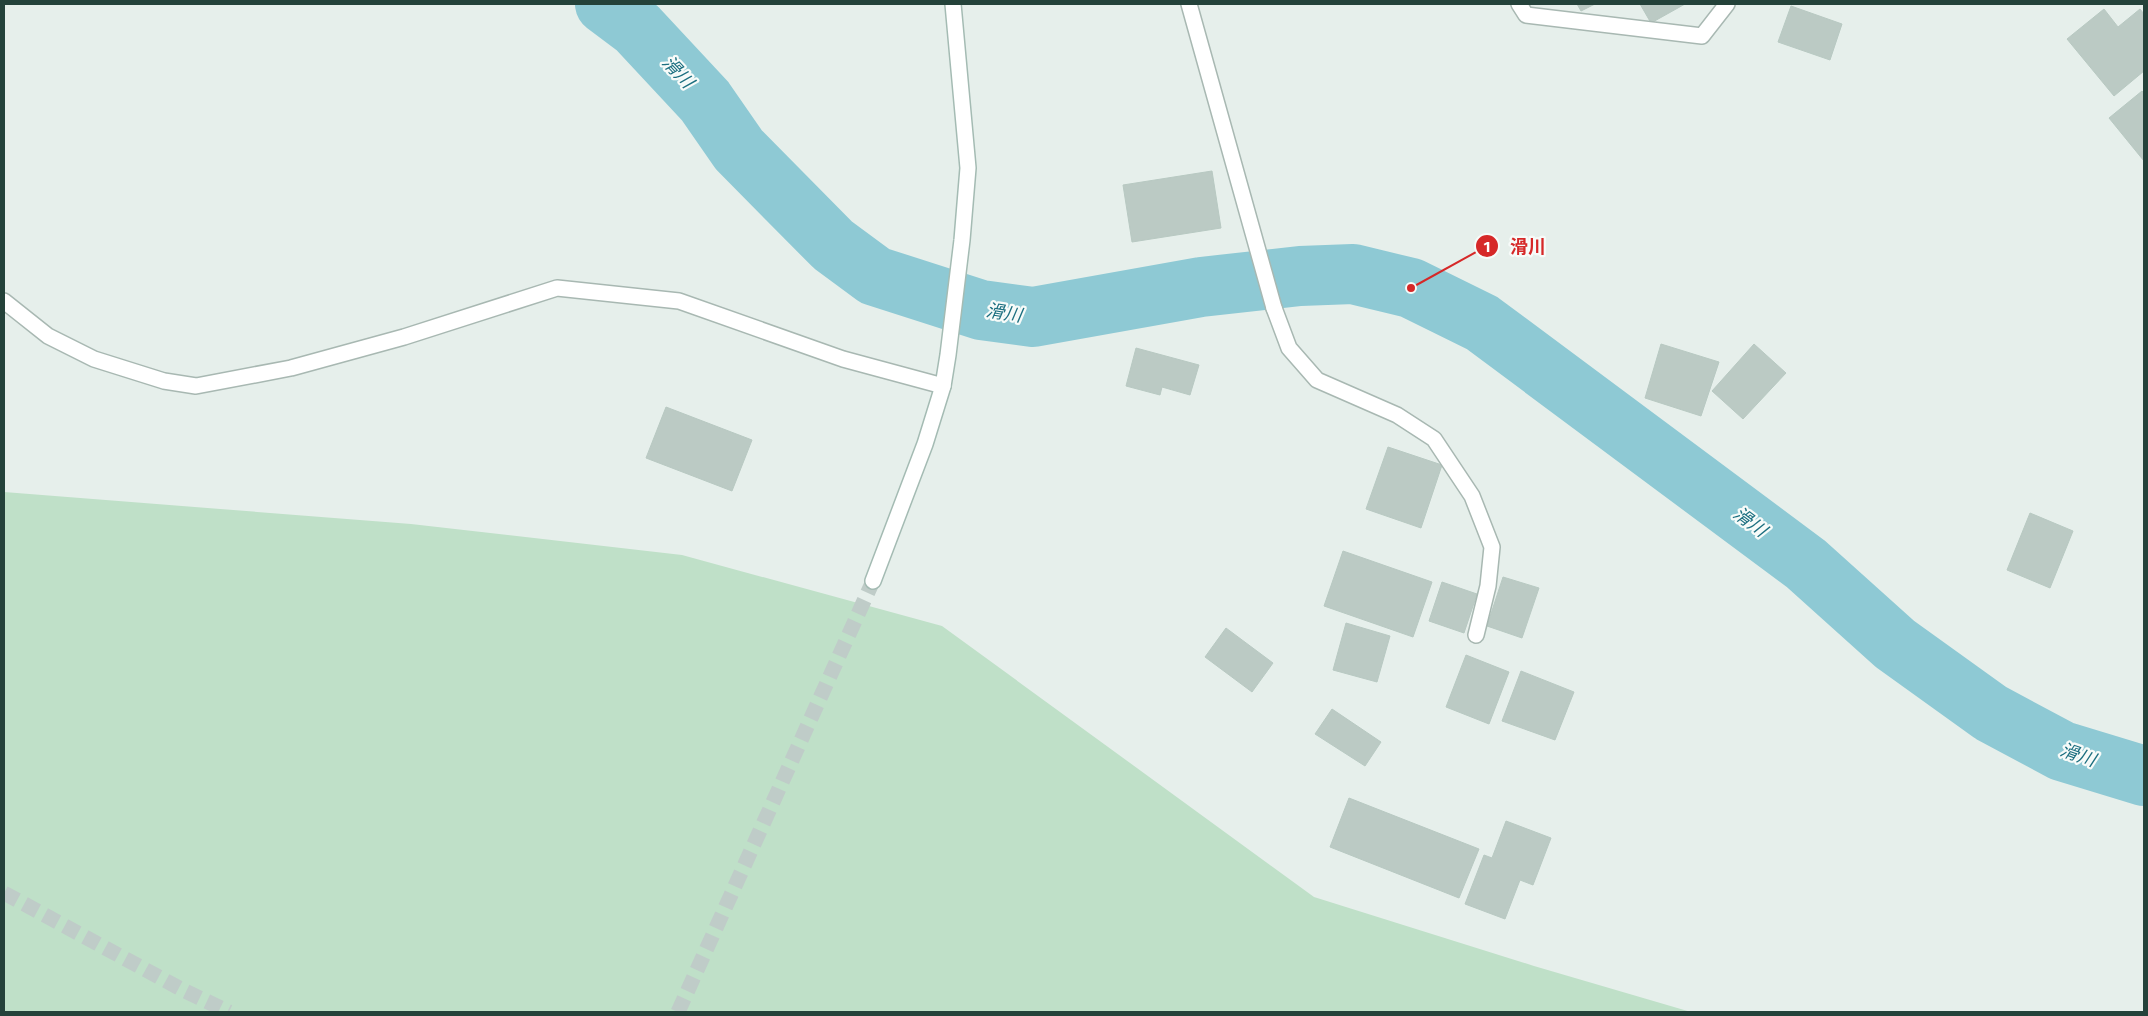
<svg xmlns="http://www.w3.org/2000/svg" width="2148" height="1016" viewBox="0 0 2148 1016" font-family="'Fira Sans','Noto Sans JP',sans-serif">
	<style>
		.green { fill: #bfe0c8 }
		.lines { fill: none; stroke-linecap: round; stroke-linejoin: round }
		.river { stroke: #8ec9d4; stroke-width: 60 }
		.building { fill: #bbcac4; stroke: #b8c9c2 }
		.secondary-tunnel { stroke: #bfccc8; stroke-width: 15; stroke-dasharray: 15 8; stroke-linecap: butt }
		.highway-tunnel { stroke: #bfccc8; stroke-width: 15; stroke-dasharray: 15 8; stroke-linecap: butt }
		.lane-casing { stroke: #a8b8b2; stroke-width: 18 }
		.street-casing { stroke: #a8b8b2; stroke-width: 18 }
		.secondary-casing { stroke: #a4bbb3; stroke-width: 18 }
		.lane { stroke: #fff; stroke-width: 15 }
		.street { stroke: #fff; stroke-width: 15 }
		.secondary { stroke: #fff; stroke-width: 15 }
		.labels { text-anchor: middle; stroke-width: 4.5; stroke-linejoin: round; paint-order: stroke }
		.water-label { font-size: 18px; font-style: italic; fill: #1c6f80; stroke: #f7fbf9 }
		.leader { fill: none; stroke: #d62828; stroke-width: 2 }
		.callout-dot { fill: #d62828; stroke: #f7fbf9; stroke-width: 2 }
		.mark-label { font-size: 15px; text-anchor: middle; font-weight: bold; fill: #fff }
		.callout-label { font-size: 18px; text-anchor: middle; font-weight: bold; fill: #d62828; stroke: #f7fbf9; stroke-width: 4.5; stroke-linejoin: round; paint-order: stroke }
	</style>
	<rect width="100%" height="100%" fill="#e6efeb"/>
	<path class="green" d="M 4,492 L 411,524 L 682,555 L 942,626 L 1314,897 L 1534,966 L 1691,1012 L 4,1012 Z"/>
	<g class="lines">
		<path class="river" d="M 605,4 L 637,28 L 705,101 L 739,150 L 833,245 L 875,276 L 981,310 L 1033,317 L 1201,287 L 1300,276 L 1353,274 L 1411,288 L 1482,323 L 1806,564 L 1895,644 L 1991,713 L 2062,751 L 2144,776"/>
	</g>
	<path class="building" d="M 1577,4 L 1595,4 L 1581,11 Z
		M 1640,4 L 1685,4 L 1651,23 Z
		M 1791,6 L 1842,24 L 1830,60 L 1778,42 Z
		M 2104,9 L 2118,27 L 2140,9 L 2144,14 L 2144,71 L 2114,96 L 2067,39 Z
		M 2142,91 L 2144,93 L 2144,161 L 2109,118 Z
		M 1212,171 L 1221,228 L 1132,242 L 1123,185 Z
		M 1661,344 L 1719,362 L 1701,416 L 1645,398 Z
		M 1754,344 L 1786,373 L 1743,419 L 1712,391 Z
		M 1136,348 L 1199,365 L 1190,395 L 1162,387 L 1160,395 L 1126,386 Z
		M 666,407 L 752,440 L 732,491 L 646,458 Z
		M 1388,447 L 1442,465 L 1421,528 L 1366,509 Z
		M 2030,513 L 2073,531 L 2050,588 L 2007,570 Z
		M 1343,551 L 1432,582 L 1413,637 L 1324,606 Z
		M 1503,577 L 1539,588 L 1522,638 L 1487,626 Z
		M 1442,582 L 1477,594 L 1464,633 L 1429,621 Z
		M 1346,623 L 1390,636 L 1377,682 L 1333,670 Z
		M 1226,628 L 1273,663 L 1252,692 L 1205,657 Z
		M 1466,655 L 1509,672 L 1489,724 L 1446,707 Z
		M 1521,671 L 1574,692 L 1555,740 L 1502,721 Z
		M 1332,709 L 1381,742 L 1365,766 L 1315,734 Z
		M 1349,798 L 1479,849 L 1459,898 L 1330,847 Z
		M 1506,821 L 1551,838 L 1533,885 L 1520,880 L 1505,919 L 1465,904 L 1484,855 L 1492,858 Z"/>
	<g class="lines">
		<path class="secondary-tunnel" d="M 678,1012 L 873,581"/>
		<path class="highway-tunnel" d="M 4,893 L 181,989 L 229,1012"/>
		<g class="lane-casing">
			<path id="lane" d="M 1274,308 L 1289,348 L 1317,380 L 1397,415 L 1434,439 L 1472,496 L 1492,547 L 1488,586 L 1476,635"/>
		</g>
		<g class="street-casing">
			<path id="street" d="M 1189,4 L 1274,308
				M 1519,4 L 1526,15 L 1702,36 L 1727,4
				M 4,301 L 48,336 L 94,359 L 164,381 L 196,386 L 291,368 L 404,337 L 557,288 L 679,301 L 843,359 L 943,386"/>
		</g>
		<g class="secondary-casing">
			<path id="secondary" d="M 873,581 L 925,444 L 943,386 L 948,355 L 962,240 L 968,168 L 953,4"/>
		</g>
		<use href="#lane" class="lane"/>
		<use href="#street" class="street"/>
		<use href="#secondary" class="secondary"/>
	</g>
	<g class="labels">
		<g class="water-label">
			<text transform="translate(678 72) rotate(47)" y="6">滑川</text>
			<text transform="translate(1004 313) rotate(9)" y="6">滑川</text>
			<text transform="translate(1750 522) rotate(37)" y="6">滑川</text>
			<text transform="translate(2078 755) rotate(19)" y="6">滑川</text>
		</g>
	</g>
	<path class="leader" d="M1411 288L1487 246"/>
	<g class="callout-dot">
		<circle cx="1411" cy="288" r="5"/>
		<circle cx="1487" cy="246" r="12"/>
	</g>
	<g class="mark-label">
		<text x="1487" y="252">1</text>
	</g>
	<g class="callout-label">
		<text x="1528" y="253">滑川</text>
	</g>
	<rect width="2148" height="1016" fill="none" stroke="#24423a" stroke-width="10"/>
</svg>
